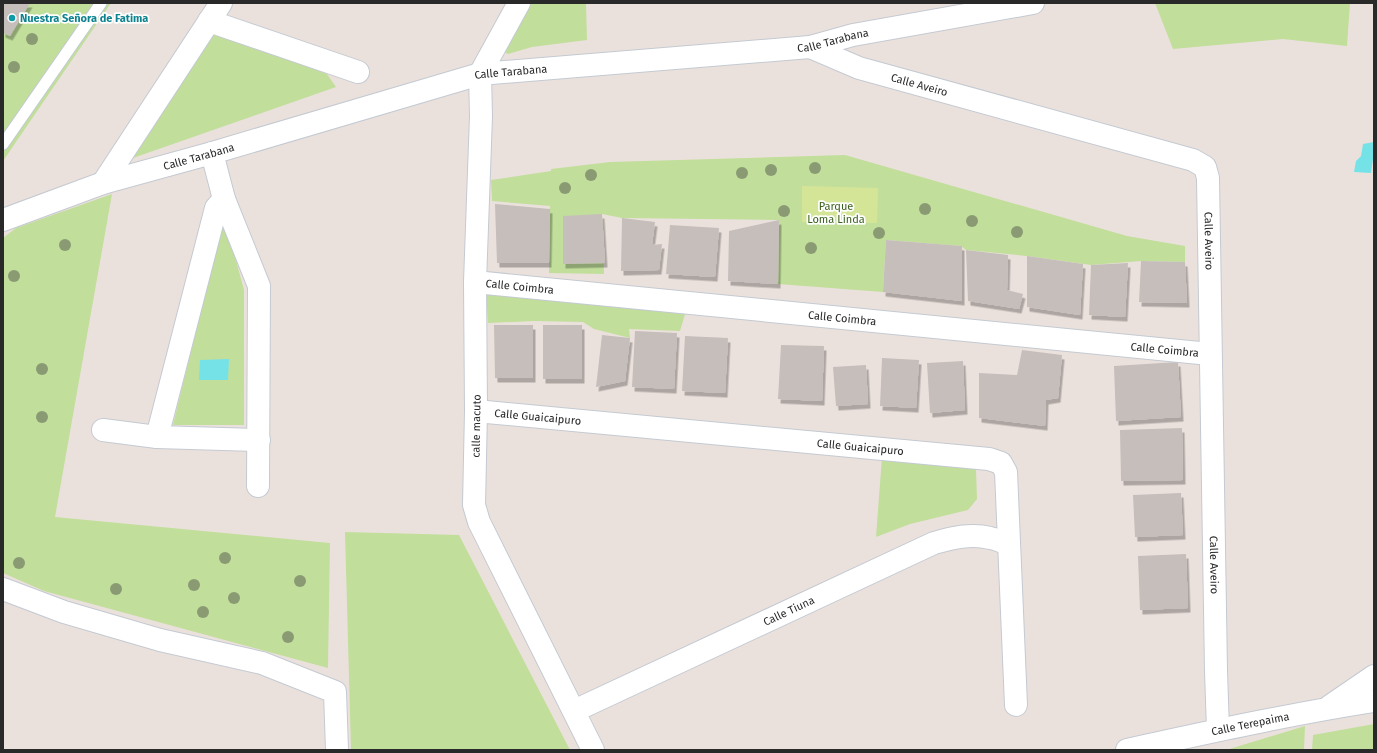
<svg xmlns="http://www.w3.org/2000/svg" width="1377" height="753" viewBox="0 0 1377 753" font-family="'Fira Sans',sans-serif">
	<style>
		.green { fill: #c1de9b }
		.pitch { fill: #d5e598 }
		.water { fill: #75e2e7 }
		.building { fill: #c6bebb; filter: url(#shadow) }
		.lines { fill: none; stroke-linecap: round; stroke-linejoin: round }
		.lane-casing { stroke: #c4cad2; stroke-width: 13 }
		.street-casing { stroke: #c4cad2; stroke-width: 24 }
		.lane { stroke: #fff; stroke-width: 11 }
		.street { stroke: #fff; stroke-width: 22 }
		.tree { fill: #8a9b74 }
		.culture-dot { fill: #0f9aa8; stroke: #fff; stroke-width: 1.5 }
		.labels { text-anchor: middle; stroke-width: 3.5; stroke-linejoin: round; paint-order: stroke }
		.culture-label { font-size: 11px; font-weight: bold; fill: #0d838f; stroke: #fff; text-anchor: start }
		.street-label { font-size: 11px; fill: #292929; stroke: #fff }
		.park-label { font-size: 11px; fill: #3b611e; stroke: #fff }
	</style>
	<defs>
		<filter id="shadow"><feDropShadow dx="2.5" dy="4.5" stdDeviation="0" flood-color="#0004"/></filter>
	</defs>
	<rect width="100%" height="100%" fill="#ebe1dc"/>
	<path class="green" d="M 3,3 L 111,3 L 3,161 Z
		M 524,3 L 586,3 L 587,40 L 532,47 L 508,54 L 497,47 Z
		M 1155,3 L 1350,3 L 1347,46 L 1283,39 L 1173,49 Z
		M 213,32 L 327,74 L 336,87 L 133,158 Z
		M 845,155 L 1127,236 L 1185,246 L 1185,262 L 1141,261 L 1091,265 L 1027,256 L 966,250 L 961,246 L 886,240 L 883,292 L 778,284 L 779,220 L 622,218 L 602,214 L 604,274 L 549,273 L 550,206 L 492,201 L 491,180 L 551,171 L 551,169 L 610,162 Z
		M 112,194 L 55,517 L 330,543 L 328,668 L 44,591 L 3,573 L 3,238 L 16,228 Z
		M 224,216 L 244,290 L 244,425 L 173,425 Z
		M 486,291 L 686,311 L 680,331 L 629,329 L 630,338 L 594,329 L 583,322 L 534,321 L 488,323 Z
		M 882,457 L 971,464 L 976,470 L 977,499 L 968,510 L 910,524 L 876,537 Z
		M 345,532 L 459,535 L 570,750 L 351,750 Z
		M 1374,724 L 1374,750 L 1312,750 L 1313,735 Z
		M 1305,726 L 1304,750 L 1226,750 Z"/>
	<path class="pitch" d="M 802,186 L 878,188 L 877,223 L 802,222 Z"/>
	<path class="water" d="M 1374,142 L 1374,152 L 1371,173 L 1354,172 L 1356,161 L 1361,156 L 1363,144 Z
		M 229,359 L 228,380 L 199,380 L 200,360 Z"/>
	<path class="building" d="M 3,3 L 30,3 L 10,36 L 3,33 Z
		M 495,204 L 550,209 L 549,263 L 497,263 Z
		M 602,214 L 605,263 L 563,264 L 563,216 Z
		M 622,218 L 655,222 L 652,245 L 662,244 L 659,270 L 621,271 Z
		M 779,220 L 778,284 L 728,281 L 729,231 Z
		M 670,225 L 719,228 L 715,277 L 666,274 Z
		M 886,240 L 962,246 L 962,301 L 883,292 Z
		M 966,250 L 1008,255 L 1007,290 L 1023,294 L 1019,309 L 968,301 Z
		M 1027,256 L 1083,264 L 1080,315 L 1027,307 Z
		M 1141,261 L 1185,262 L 1187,303 L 1139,302 Z
		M 1128,263 L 1125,317 L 1089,315 L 1091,265 Z
		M 494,325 L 533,325 L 533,378 L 495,378 Z
		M 543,325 L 582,325 L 582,379 L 543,379 Z
		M 635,331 L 677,333 L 674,389 L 632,387 Z
		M 602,335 L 630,338 L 625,381 L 596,387 Z
		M 685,336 L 728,338 L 725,393 L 682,391 Z
		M 781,345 L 824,346 L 822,401 L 778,399 Z
		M 1022,350 L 1062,355 L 1058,398 L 1046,400 L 1045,426 L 979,418 L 979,373 L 1017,375 Z
		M 882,358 L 919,360 L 916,408 L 880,406 Z
		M 963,361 L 965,410 L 930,413 L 927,363 Z
		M 1178,362 L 1181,417 L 1116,421 L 1114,366 Z
		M 866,365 L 868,404 L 836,406 L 833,367 Z
		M 1182,428 L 1183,480 L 1121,481 L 1120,430 Z
		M 1181,493 L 1183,535 L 1135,537 L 1133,495 Z
		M 1186,554 L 1188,608 L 1140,610 L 1138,556 Z"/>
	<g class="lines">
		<g class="lane-casing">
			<path id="lane" d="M 3,144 L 101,3"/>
		</g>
		<g class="street-casing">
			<g id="street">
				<path d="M 209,21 L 358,72"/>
				<path id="s1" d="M 810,47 L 859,68 L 1193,160 L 1205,167 L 1208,178 L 1216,671 L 1218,730"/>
				<path d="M 480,74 L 481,116 L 475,282 L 476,411 L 474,505 L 479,522 L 593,750"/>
				<path d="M 480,74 L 519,3"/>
				<path d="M 212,153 L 224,199 L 259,286 L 258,486"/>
				<path d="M 103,183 L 221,3"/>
				<path id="s2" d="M 3,220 L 103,183 L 212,153 L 480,74 L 810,47 L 853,35 L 1033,3"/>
				<path id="s3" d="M 475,282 L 1210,354"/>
				<path id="s4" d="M 476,411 L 989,459 L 1001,463 L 1006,472 L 1016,705"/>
				<path d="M 103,430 L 157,437 L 259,440"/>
				<path d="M 157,437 L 216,208 L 224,199"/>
				<path d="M 3,589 L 64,612 L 160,640 L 262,663 L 335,692 L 337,750"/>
				<path d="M 1330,706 L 1374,676"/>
				<path id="s5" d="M 574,711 L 934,543 C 952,538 971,533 990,538 C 996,539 1003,542 1008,544"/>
				<path id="s6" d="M 1127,750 C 1209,732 1291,714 1374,701"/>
			</g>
		</g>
		<use href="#lane" class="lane"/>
		<use href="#street" class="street"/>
	</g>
	<g class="tree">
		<circle cx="32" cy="39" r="6"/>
		<circle cx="14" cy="67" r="6"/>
		<circle cx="815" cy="168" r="6"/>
		<circle cx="771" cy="170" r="6"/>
		<circle cx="742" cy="173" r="6"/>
		<circle cx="591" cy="175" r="6"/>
		<circle cx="565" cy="188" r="6"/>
		<circle cx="925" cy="209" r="6"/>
		<circle cx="784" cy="211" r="6"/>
		<circle cx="972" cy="221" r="6"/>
		<circle cx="1017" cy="232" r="6"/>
		<circle cx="879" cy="233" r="6"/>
		<circle cx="65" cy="245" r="6"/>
		<circle cx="811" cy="248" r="6"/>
		<circle cx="14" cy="276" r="6"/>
		<circle cx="42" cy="369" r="6"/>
		<circle cx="42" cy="417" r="6"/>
		<circle cx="225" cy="558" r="6"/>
		<circle cx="19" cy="563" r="6"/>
		<circle cx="300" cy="581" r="6"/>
		<circle cx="194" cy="585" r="6"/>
		<circle cx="116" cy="589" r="6"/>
		<circle cx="234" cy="598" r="6"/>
		<circle cx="203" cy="612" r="6"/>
		<circle cx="288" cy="637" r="6"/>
	</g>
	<circle class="culture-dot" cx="12" cy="18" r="4"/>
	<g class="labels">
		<g class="culture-label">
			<text x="20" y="22">Nuestra Señora de Fatima</text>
		</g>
		<g class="street-label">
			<text dy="4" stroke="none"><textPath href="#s2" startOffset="854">Calle Tarabana</textPath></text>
			<text dy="4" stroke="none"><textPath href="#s2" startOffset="530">Calle Tarabana</textPath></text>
			<text dy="4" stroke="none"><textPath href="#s1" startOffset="116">Calle Aveiro</textPath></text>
			<text dy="4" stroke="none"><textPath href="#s2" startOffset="206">Calle Tarabana</textPath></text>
			<text dy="4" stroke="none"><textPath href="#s1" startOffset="488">Calle Aveiro</textPath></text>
			<text dy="4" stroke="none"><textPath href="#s3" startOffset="45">Calle Coimbra</textPath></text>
			<text dy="4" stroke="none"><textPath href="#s3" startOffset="369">Calle Coimbra</textPath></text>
			<text dy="4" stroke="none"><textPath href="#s3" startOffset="693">Calle Coimbra</textPath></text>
			<text dy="4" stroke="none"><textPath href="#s4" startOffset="62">Calle Guaicaipuro</textPath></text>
			<text transform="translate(476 426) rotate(-89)" y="4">calle macuto</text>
			<text dy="4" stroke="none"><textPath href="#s4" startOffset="386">Calle Guaicaipuro</textPath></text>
			<text dy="4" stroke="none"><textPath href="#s1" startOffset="812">Calle Aveiro</textPath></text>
			<text dy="4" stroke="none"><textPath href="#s5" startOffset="237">Calle Tiuna</textPath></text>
			<text dy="4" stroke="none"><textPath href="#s6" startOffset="126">Calle Terepaima</textPath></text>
		</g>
		<g class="park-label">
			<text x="836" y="210">Parque<tspan x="836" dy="13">Loma Linda</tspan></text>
		</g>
	</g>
	<rect width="1377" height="753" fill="none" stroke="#292929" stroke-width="8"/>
</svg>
